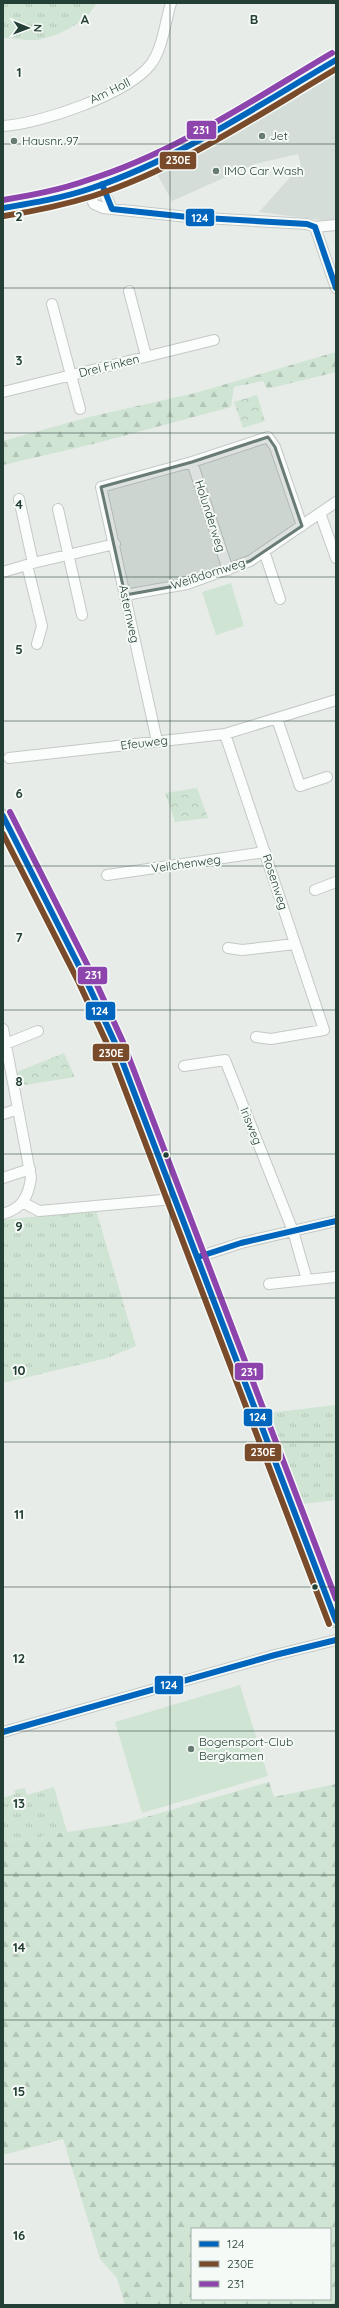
<svg xmlns="http://www.w3.org/2000/svg" width="339" height="2308" viewBox="0 0 339 2308" font-family="Quicksand,sans-serif">
	<style>
		.built { fill: #d5ddd8 }
		.grass { fill: url(#grass-tufts) }
		.forest { fill: url(#forest-firs); fill-rule: evenodd }
		.park { fill: url(#park-crowns) }
		.garden { fill: #d0e4d4 }
		.lines { fill: none; stroke-linecap: round; stroke-linejoin: round }
		.minor-casing { stroke: #c4c9c6; stroke-width: 12 }
		.major-casing { stroke: #c2cac7; stroke-width: 15 }
		.minor { stroke: #fbfcfc; stroke-width: 10 }
		.major { stroke: #ced7d3; stroke-width: 13 }
		.bus-1-casing { stroke: #f5faf7; stroke-width: 9 }
		.bus-2-casing { stroke: #f5faf7; stroke-width: 9 }
		.bus-3-casing { stroke: #f5faf7; stroke-width: 9 }
		.bus-1 { stroke: #0065bd; stroke-width: 6 }
		.bus-2 { stroke: #7a4b2a; stroke-width: 6 }
		.bus-3 { stroke: #8e44ad; stroke-width: 6 }
		.marked { fill: #687c74; fill-opacity: 0.2; stroke: #687c74; stroke-width: 3; stroke-linejoin: round }
		.grid { fill: none; stroke: #243f35; stroke-width: 1; stroke-opacity: 0.55 }
		.poi-dot { fill: #687c74; stroke: #f5faf7; stroke-width: 1.5 }
		.bus-dot { fill: #243f35; stroke: #f5faf7; stroke-width: 1.5 }
		.labels { text-anchor: middle; stroke-width: 4; stroke-linejoin: round; paint-order: stroke }
		.street-label { font-size: 12px; fill: #243f35; stroke: #f5faf7 }
		.poi-label { font-size: 12px; fill: #243f35; stroke: #f5faf7; text-anchor: start }
		.grid-label { font-size: 13px; text-anchor: middle; font-weight: bold; fill: #243f35; stroke: #f5faf7; stroke-width: 4; stroke-linejoin: round; paint-order: stroke }
		.line-badge { stroke: #f5faf7; stroke-width: 1.5 }
		.badge-label { font-size: 11px; text-anchor: middle; font-weight: bold; fill: #fff }
	</style>
	<defs>
		<pattern id="grass-tufts" width="24" height="20" patternUnits="userSpaceOnUse"><rect width="24" height="20" fill="#d0e4d4"/><path d="M3 7l-1-3M5 7V3M7 7l1-3M15 17l-1-3M17 17v-4M19 17l1-3" fill="none" stroke="#b2c5b7"/></pattern>
		<pattern id="forest-firs" width="22" height="20" patternUnits="userSpaceOnUse"><rect width="22" height="20" fill="#d0e4d4"/><path d="M5 1l3.5 6h-7zM16 11l3.5 6h-7z" fill="#b2c5b7"/></pattern>
		<pattern id="park-crowns" width="20" height="18" patternUnits="userSpaceOnUse"><rect width="20" height="18" fill="#d0e4d4"/><path d="M2 6a3 3 0 1 1 6 0M12 15a3 3 0 1 1 6 0" fill="none" stroke="#b2c5b7"/></pattern>
	</defs>
	<rect width="100%" height="100%" fill="#e7ece9"/>
	<path class="built" d="M 336,70 L 336,222 L 259,212 L 301,165 L 298,154 L 255,164 L 172,201 L 156,172 L 199,152 L 235,127 Z"/>
	<path class="grass" d="M 3,3 L 96,3 C 88,22 57,37 37,40 C 27,41 14,38 3,38 Z
		M 96,1210 L 136,1346 L 107,1358 L 3,1383 L 3,1220 Z
		M 336,1405 L 336,1500 L 302,1504 L 268,1413 Z
		M 54,1787 L 67,1832 L 3,1842 L 3,1798 L 15,1794 L 14,1790 L 25,1788 L 27,1795 Z"/>
	<path class="forest" d="M 336,352 L 336,372 L 267,389 L 263,381 L 234,387 L 231,407 L 93,444 L 3,465 L 3,441 L 89,417 L 195,393 Z
		M 269,1782 L 274,1797 L 336,1784 L 336,2305 L 125,2305 L 117,2278 L 100,2259 L 63,2139 L 3,2155 L 3,1842 L 125,1823 ZM 192,2229 L 330,2229 L 330,2299 L 192,2299 Z"/>
	<path class="park" d="M 257,395 L 265,421 L 243,428 L 234,402 Z
		M 197,788 L 208,818 L 175,822 L 165,793 Z
		M 64,1053 L 75,1077 L 19,1086 L 17,1072 Z"/>
	<path class="garden" d="M 231,583 L 244,626 L 216,635 L 202,592 Z
		M 240,1685 L 268,1776 L 142,1813 L 115,1722 Z"/>
	<g class="lines">
		<g class="minor-casing">
			<path id="minor" d="M 3,126 C 40,124 128,94 151,64 C 163,48 165,22 171,3
				M 102,184 L 106,197 L 112,209
				M 87,189 L 94,204 L 103,208 L 188,217 L 307,224 L 315,227 L 336,225
				M 315,227 L 336,288
				M 129,291 L 146,356
				M 52,304 L 80,409
				M 3,392 L 214,340
				M 192,462 L 228,570
				M 19,499 L 33,563
				M 58,509 L 82,615
				M 320,513 L 336,558
				M 264,551 L 280,599
				M 27,565 L 42,626 L 37,644
				M 3,572 L 33,563 L 115,544
				M 125,595 L 187,584 L 250,561 L 336,502
				M 277,719 L 300,786 L 327,777
				M 225,734 L 324,1030 L 271,1039 L 256,1037
				M 157,741 L 101,487 L 192,462 L 268,437 L 275,447 L 302,526
				M 9,758 L 225,734 L 336,700
				M 107,875 L 265,852
				M 315,890 L 336,882
				M 228,948 L 242,950 L 295,944
				M 3,1029 L 31,1178 C 28,1198 22,1208 3,1214
				M 3,1045 L 38,1031
				M 184,1066 L 225,1060 L 293,1231 L 307,1280
				M 3,1114 L 18,1109
				M 3,1178 L 30,1169
				M 24,1203 L 39,1211 L 174,1199
				M 198,1257 L 241,1243 L 336,1221
				M 269,1284 L 335,1277
				M 3,1732 L 275,1655 L 336,1640"/>
		</g>
		<g class="major-casing">
			<path id="major" d="M 3,208 C 125,195 232,120 336,60
				M 3,816 L 86,980 L 116,1045 L 336,1621"/>
		</g>
		<use href="#minor" class="minor"/>
		<use href="#major" class="major"/>
		<g class="bus-1-casing">
			<path id="bus-1" d="M 102,184 L 112,209 L 188,217 L 307,224 L 315,227
				M 3,208 C 33,203 63,198 92,188 C 179,159 257,106 336,60
				M 315,227 L 336,288
				M 3,816 L 86,980 L 116,1045 L 336,1621
				M 198,1257 L 241,1243 L 336,1221
				M 3,1732 L 275,1655 L 336,1640"/>
		</g>
		<g class="bus-2-casing">
			<path id="bus-2" d="M 4,216 C 35,211 64,205 93,196 C 180,168 258,115 336,69
				M 3,834 L 79,983 L 109,1048 L 329,1624"/>
		</g>
		<g class="bus-3-casing">
			<path id="bus-3" d="M 3,200 C 32,195 60,190 88,180 C 175,153 254,99 332,53
				M 10,812 L 93,976 L 123,1042 L 336,1599"/>
		</g>
		<use href="#bus-1" class="bus-1"/>
		<use href="#bus-2" class="bus-2"/>
		<use href="#bus-3" class="bus-3"/>
	</g>
	<path class="marked" d="M 268,437 L 275,447 L 302,526 L 250,561 L 187,584 L 125,595 L 101,487 L 192,462 Z"/>
	<path class="grid" d="M 170,3 L 170,2305M 3,144 L 336,144M 3,288 L 336,288M 3,433 L 336,433M 3,577 L 336,577M 3,721 L 336,721M 3,866 L 336,866M 3,1010 L 336,1010M 3,1154 L 336,1154M 3,1298 L 336,1298M 3,1442 L 336,1442M 3,1587 L 336,1587M 3,1731 L 336,1731M 3,1875 L 336,1875M 3,2020 L 336,2020M 3,2164 L 336,2164"/>
	<g class="poi-dot">
		<circle cx="262" cy="136" r="4"/>
		<circle cx="14" cy="141" r="4"/>
		<circle cx="216" cy="171" r="4"/>
		<circle cx="191" cy="1749" r="4"/>
	</g>
	<g class="bus-dot">
		<circle cx="166" cy="1155" r="3.5"/>
		<circle cx="315" cy="1587" r="3.5"/>
	</g>
	<g class="labels">
		<g class="street-label">
			<text transform="translate(110 91) rotate(-26)" y="4">Am Holl</text>
			<text transform="translate(109 366) rotate(-14)" y="4">Drei Finken</text>
			<text transform="translate(210 516) rotate(72)" y="4">Holunderweg</text>
			<text transform="translate(208 574) rotate(-18)" y="4">Weißdornweg</text>
			<text transform="translate(129 614) rotate(78)" y="4">Asternweg</text>
			<text transform="translate(144 743) rotate(-7)" y="4">Efeuweg</text>
			<text transform="translate(186 864) rotate(-8)" y="4">Veilchenweg</text>
			<text transform="translate(275 882) rotate(72)" y="4">Rosenweg</text>
			<text transform="translate(251 1126) rotate(68)" y="4">Irisweg</text>
		</g>
		<g class="poi-label">
			<text x="270" y="140">Jet</text>
			<text x="22" y="145">Hausnr. 97</text>
			<text x="224" y="175">IMO Car Wash</text>
			<text x="199" y="1746">Bogensport-Club<tspan x="199" dy="14">Bergkamen</tspan></text>
		</g>
	</g>
	<g class="grid-label">
		<text x="85" y="24">A</text>
		<text x="254" y="24">B</text>
		<text x="19" y="77">1</text>
		<text x="19" y="221">2</text>
		<text x="19" y="365">3</text>
		<text x="19" y="509">4</text>
		<text x="19" y="654">5</text>
		<text x="19" y="798">6</text>
		<text x="19" y="942">7</text>
		<text x="19" y="1086">8</text>
		<text x="19" y="1231">9</text>
		<text x="19" y="1375">10</text>
		<text x="19" y="1519">11</text>
		<text x="19" y="1663">12</text>
		<text x="19" y="1808">13</text>
		<text x="19" y="1952">14</text>
		<text x="19" y="2096">15</text>
		<text x="19" y="2240">16</text>
	</g>
	<g class="line-badge">
		<rect x="186" y="120" width="31" height="20" rx="4" fill="#8e44ad"/>
		<rect x="159" y="151" width="38" height="19" rx="4" fill="#7a4b2a"/>
		<rect x="185" y="208" width="30" height="19" rx="4" fill="#0065bd"/>
		<rect x="77" y="966" width="31" height="19" rx="4" fill="#8e44ad"/>
		<rect x="85" y="1001" width="31" height="20" rx="4" fill="#0065bd"/>
		<rect x="92" y="1043" width="38" height="19" rx="4" fill="#7a4b2a"/>
		<rect x="234" y="1362" width="30" height="19" rx="4" fill="#8e44ad"/>
		<rect x="243" y="1408" width="30" height="19" rx="4" fill="#0065bd"/>
		<rect x="244" y="1443" width="38" height="19" rx="4" fill="#7a4b2a"/>
		<rect x="154" y="1675" width="30" height="20" rx="4" fill="#0065bd"/>
	</g>
	<g class="badge-label">
		<text x="201" y="134">231</text>
		<text x="178" y="164">230E</text>
		<text x="200" y="222">124</text>
		<text x="93" y="979">231</text>
		<text x="100" y="1015">124</text>
		<text x="111" y="1057">230E</text>
		<text x="249" y="1376">231</text>
		<text x="258" y="1421">124</text>
		<text x="263" y="1456">230E</text>
		<text x="169" y="1689">124</text>
	</g>
	<rect width="339" height="2308" fill="none" stroke="#243f35" stroke-width="8"/>
	<rect x="191" y="2228" width="140" height="72" fill="#f5faf7" stroke="#a1afa9"/>
	<rect x="199" y="2241" width="20" height="6" fill="#0065bd" stroke="#a1afa9"/>
	<text x="227" y="2248" font-size="12" fill="#243f35">124</text>
	<rect x="199" y="2261" width="20" height="6" fill="#7a4b2a" stroke="#a1afa9"/>
	<text x="227" y="2268" font-size="12" fill="#243f35">230E</text>
	<rect x="199" y="2281" width="20" height="6" fill="#8e44ad" stroke="#a1afa9"/>
	<text x="227" y="2288" font-size="12" fill="#243f35">231</text>
	<g transform="translate(28 28) rotate(91)" stroke="#f5faf7" stroke-width="3" paint-order="stroke">
	<path d="M0-3L7 15L0 10L-7 15Z" fill="#243f35"/>
	<text y="-6" font-size="11" font-weight="bold" text-anchor="middle" fill="#243f35">N</text>
	</g>
</svg>
